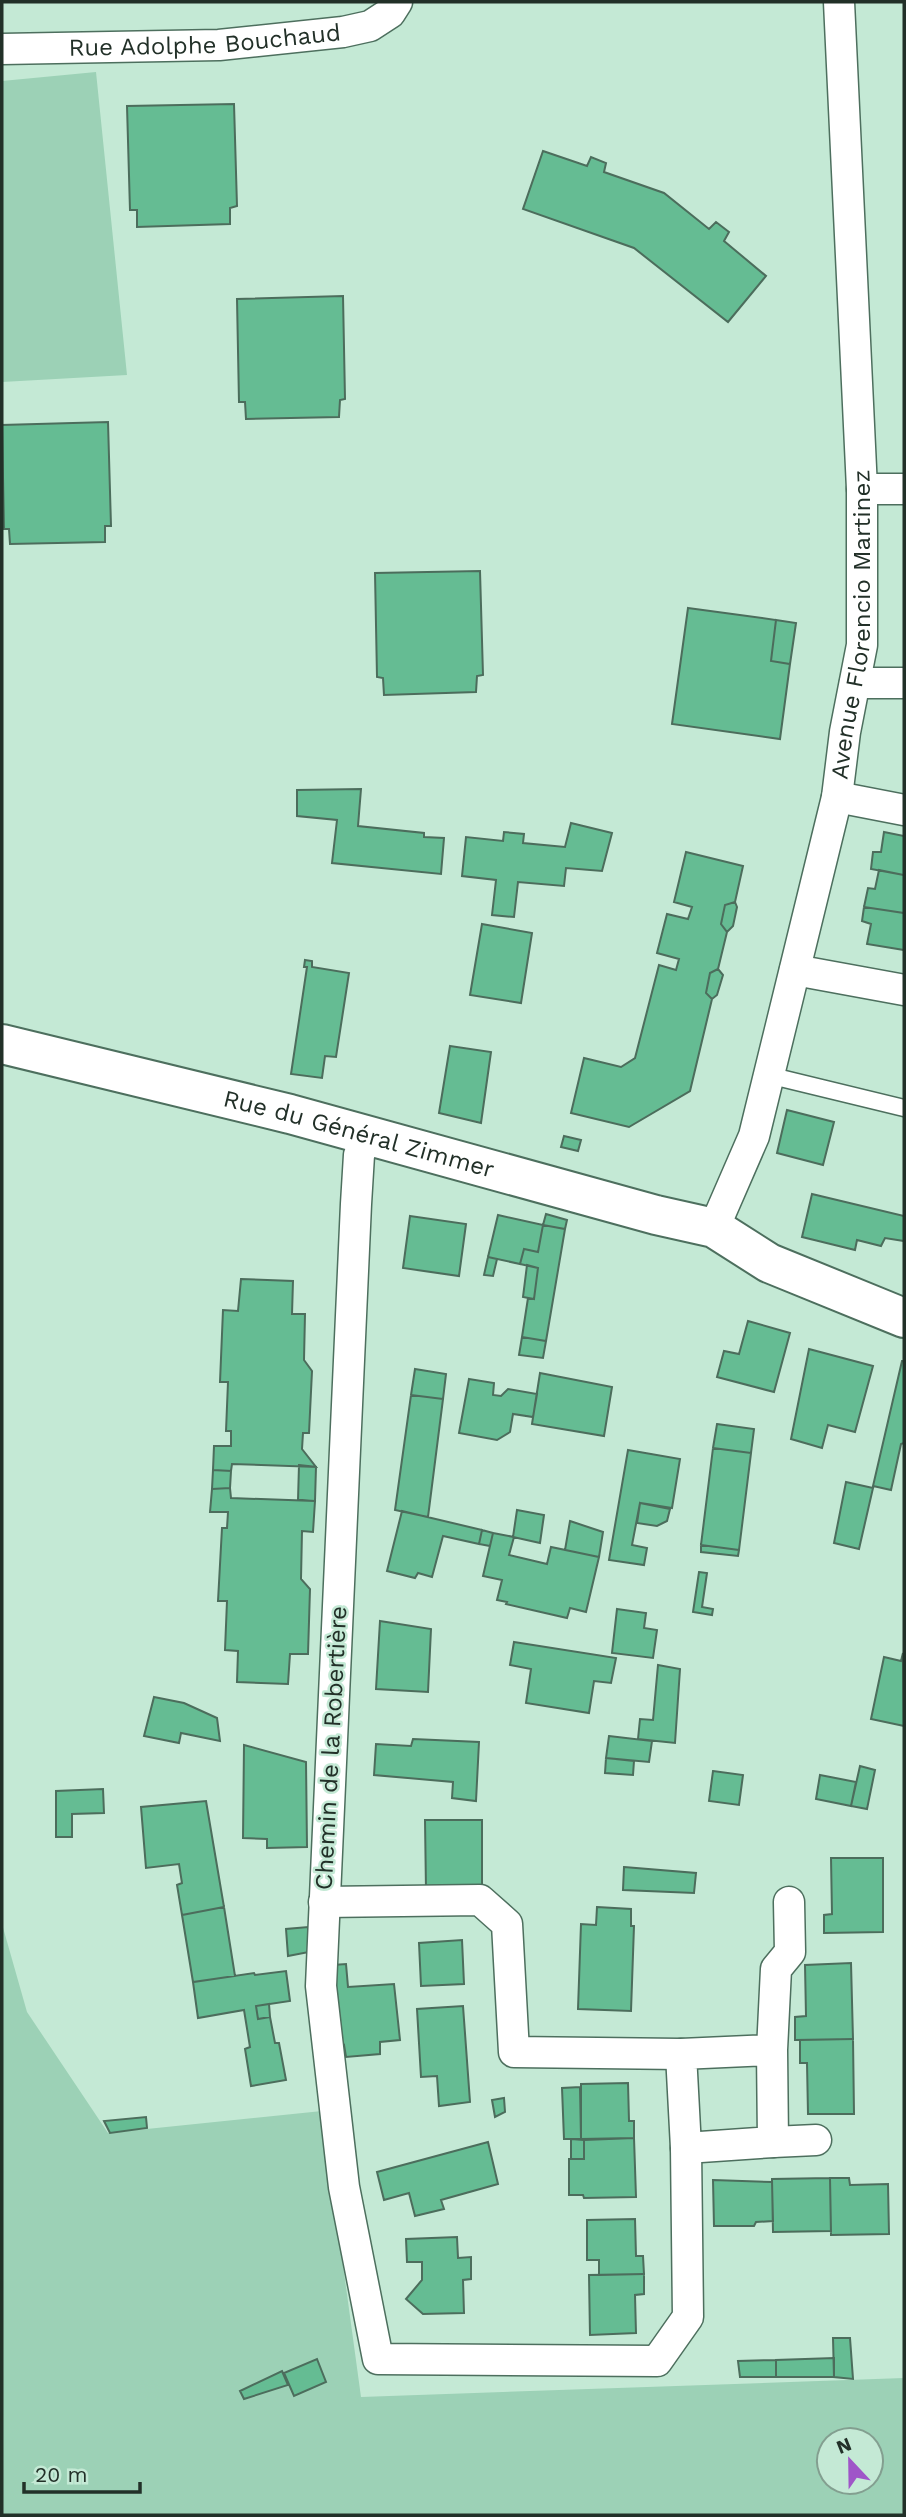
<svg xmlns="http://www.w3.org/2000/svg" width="906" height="2517" viewBox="0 0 906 2517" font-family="'Work Sans',sans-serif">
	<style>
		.green { fill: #9cd1b6; fill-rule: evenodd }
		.building { fill: #65bc93; stroke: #4c6d5c; stroke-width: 2 }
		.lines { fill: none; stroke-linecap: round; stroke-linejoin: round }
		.service-casing { stroke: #4d6f5e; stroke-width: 19 }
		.minor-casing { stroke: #4d6f5e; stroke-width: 33 }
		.tertiary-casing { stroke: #4d6f5e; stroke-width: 42 }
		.service { stroke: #fff; stroke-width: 16 }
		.minor { stroke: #fff; stroke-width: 30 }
		.tertiary { stroke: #fff; stroke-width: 38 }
		.labels { text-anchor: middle; stroke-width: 5; stroke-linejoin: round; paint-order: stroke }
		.street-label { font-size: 24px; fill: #223028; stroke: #c4e9d5 }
	</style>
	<rect width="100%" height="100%" fill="#c4e9d5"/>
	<path class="green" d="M 96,72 L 127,375 L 2,382 L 2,81 Z
		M 2,1924 L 27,2012 L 108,2133 L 322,2111 L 361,2397 L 904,2378 L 904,2515 L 2,2515 ZM 829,2440 L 871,2440 L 871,2482 L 829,2482 Z"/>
	<path class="building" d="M 234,104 L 237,206 L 230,208 L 230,224 L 137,227 L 137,210 L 130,210 L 127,106 Z
		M 543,151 L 587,166 L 591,157 L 606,163 L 604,172 L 664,193 L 709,229 L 716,222 L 729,232 L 724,241 L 766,276 L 728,322 L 634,248 L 523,209 Z
		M 343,296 L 345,399 L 340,400 L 339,417 L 246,419 L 245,402 L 239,402 L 237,299 Z
		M 108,422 L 111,526 L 105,526 L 105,542 L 10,544 L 9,529 L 4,529 L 2,425 Z
		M 480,571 L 483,675 L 477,676 L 476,692 L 384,695 L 383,678 L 377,677 L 375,573 Z
		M 688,608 L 776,620 L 771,661 L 790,664 L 780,739 L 672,724 Z
		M 776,620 L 796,623 L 790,664 L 771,661 Z
		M 361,789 L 358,826 L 424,833 L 424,837 L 444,838 L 441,874 L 332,863 L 337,820 L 297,816 L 297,790 Z
		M 571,823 L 612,833 L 602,871 L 566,868 L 564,886 L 518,882 L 514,917 L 492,915 L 496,880 L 462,876 L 466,837 L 503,841 L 504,832 L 524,834 L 523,843 L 565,847 Z
		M 884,832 L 904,836 L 904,875 L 871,869 L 873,852 L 881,852 Z
		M 686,852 L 743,866 L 735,902 L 725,905 L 721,924 L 727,932 L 718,969 L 710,973 L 706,993 L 712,999 L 690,1091 L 629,1127 L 571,1113 L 584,1058 L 621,1067 L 635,1058 L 659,965 L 676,970 L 679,959 L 657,953 L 667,914 L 688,919 L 692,907 L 674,902 Z
		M 879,870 L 904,875 L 904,913 L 864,907 L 868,888 L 875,889 Z
		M 735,902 L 737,907 L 733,926 L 727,932 L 721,924 L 725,905 Z
		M 864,907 L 904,913 L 904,950 L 867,944 L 871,924 L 862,921 Z
		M 482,924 L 532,933 L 521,1003 L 470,995 Z
		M 305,960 L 312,961 L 312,967 L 349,973 L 336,1057 L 325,1056 L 322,1078 L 291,1074 L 307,967 L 304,967 Z
		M 718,969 L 723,975 L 717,995 L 712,999 L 706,993 L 710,973 Z
		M 450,1046 L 491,1052 L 481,1123 L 439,1113 Z
		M 787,1110 L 834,1122 L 823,1165 L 777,1153 Z
		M 564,1136 L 581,1140 L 578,1151 L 561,1147 Z
		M 812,1194 L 904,1216 L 904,1241 L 885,1238 L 881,1246 L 857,1240 L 855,1250 L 802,1237 Z
		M 546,1214 L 567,1220 L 565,1229 L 543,1225 Z
		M 498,1215 L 543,1225 L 538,1252 L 524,1249 L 520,1264 L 488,1257 Z
		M 410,1216 L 466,1224 L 459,1276 L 403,1268 Z
		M 543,1225 L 565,1229 L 546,1341 L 522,1337 L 528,1298 L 534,1299 L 538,1268 L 520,1264 L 524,1249 L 538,1252 Z
		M 488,1257 L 497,1259 L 493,1276 L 484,1275 Z
		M 527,1265 L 538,1268 L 534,1299 L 523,1297 Z
		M 241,1279 L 293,1281 L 292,1314 L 305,1314 L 304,1360 L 312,1371 L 309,1433 L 303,1433 L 302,1449 L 316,1467 L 232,1464 L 231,1471 L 213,1470 L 214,1446 L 231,1446 L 231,1431 L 226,1431 L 228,1382 L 220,1382 L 223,1310 L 238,1311 Z
		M 748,1321 L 790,1333 L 774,1392 L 717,1377 L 724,1351 L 739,1354 Z
		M 522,1337 L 546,1341 L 543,1358 L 519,1355 Z
		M 809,1349 L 873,1366 L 855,1432 L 828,1425 L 822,1448 L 791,1439 Z
		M 902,1361 L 904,1361 L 904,1443 L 901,1444 L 891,1490 L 873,1486 Z
		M 415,1369 L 446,1374 L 443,1399 L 411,1395 Z
		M 540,1373 L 612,1387 L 604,1436 L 532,1424 Z
		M 469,1379 L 494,1383 L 493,1395 L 501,1396 L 508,1389 L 537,1394 L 533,1417 L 513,1414 L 510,1432 L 497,1440 L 459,1433 Z
		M 411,1395 L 443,1399 L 428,1517 L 395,1510 Z
		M 717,1424 L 754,1429 L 751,1453 L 713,1448 Z
		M 713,1448 L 751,1453 L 739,1550 L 701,1545 Z
		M 628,1450 L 680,1459 L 672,1508 L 640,1503 L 632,1545 L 647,1548 L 644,1565 L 609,1560 Z
		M 299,1465 L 316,1467 L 315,1501 L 298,1500 Z
		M 213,1470 L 231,1471 L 230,1488 L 212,1489 Z
		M 846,1482 L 873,1488 L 859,1549 L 834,1543 Z
		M 230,1488 L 231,1498 L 315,1501 L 313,1532 L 302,1531 L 301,1579 L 310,1589 L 308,1654 L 290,1654 L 288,1684 L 237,1682 L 238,1651 L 225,1650 L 227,1601 L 218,1601 L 222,1528 L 227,1528 L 228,1512 L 210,1512 L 212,1489 Z
		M 640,1503 L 670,1509 L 667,1521 L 657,1526 L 637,1523 Z
		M 517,1510 L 544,1515 L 540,1543 L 513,1537 Z
		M 402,1511 L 482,1530 L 479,1544 L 443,1536 L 432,1577 L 418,1573 L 415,1578 L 387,1571 Z
		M 570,1521 L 603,1532 L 599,1557 L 565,1550 Z
		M 482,1530 L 493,1533 L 490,1546 L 479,1544 Z
		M 493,1533 L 514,1537 L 509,1555 L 547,1564 L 551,1547 L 599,1557 L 586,1612 L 570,1608 L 567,1618 L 506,1604 L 507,1602 L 497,1600 L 502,1580 L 483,1576 Z
		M 701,1545 L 739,1550 L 738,1556 L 701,1552 Z
		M 699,1572 L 707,1573 L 702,1607 L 713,1609 L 712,1615 L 693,1612 Z
		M 617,1609 L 646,1613 L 644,1628 L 657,1630 L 653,1658 L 612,1653 Z
		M 380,1621 L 431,1629 L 428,1692 L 376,1689 Z
		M 514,1642 L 616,1658 L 611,1683 L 594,1681 L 589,1713 L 526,1703 L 531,1669 L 510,1665 Z
		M 903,1653 L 904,1726 L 871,1719 L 884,1657 L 901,1661 Z
		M 658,1665 L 680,1669 L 675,1743 L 638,1739 L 640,1719 L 653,1720 Z
		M 154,1697 L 184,1703 L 217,1718 L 220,1741 L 181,1733 L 179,1743 L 144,1736 Z
		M 609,1736 L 652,1741 L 649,1762 L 606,1758 Z
		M 413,1739 L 479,1742 L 476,1801 L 452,1798 L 453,1782 L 374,1775 L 376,1744 L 411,1746 Z
		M 244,1745 L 306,1762 L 307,1847 L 267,1848 L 267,1839 L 243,1838 Z
		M 606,1758 L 634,1761 L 633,1775 L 605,1773 Z
		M 860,1766 L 875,1770 L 867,1809 L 851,1806 Z
		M 713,1771 L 743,1775 L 739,1805 L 709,1801 Z
		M 820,1775 L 856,1782 L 851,1806 L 816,1799 Z
		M 103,1789 L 104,1813 L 72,1814 L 72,1837 L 56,1837 L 56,1791 Z
		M 206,1801 L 224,1907 L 182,1915 L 177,1885 L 182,1883 L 179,1864 L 146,1868 L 141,1807 Z
		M 425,1820 L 482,1820 L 482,1890 L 426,1890 Z
		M 831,1858 L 883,1858 L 883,1932 L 824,1933 L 824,1915 L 832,1914 Z
		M 624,1867 L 696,1873 L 694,1893 L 623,1890 Z
		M 224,1907 L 235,1976 L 193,1982 L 182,1915 Z
		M 597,1907 L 631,1909 L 631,1926 L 634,1926 L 631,2011 L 578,2009 L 581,1924 L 596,1925 Z
		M 308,1927 L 309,1952 L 288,1956 L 286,1929 Z
		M 462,1940 L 464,1984 L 421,1986 L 419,1943 Z
		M 851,1963 L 853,2039 L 795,2040 L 795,2017 L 806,2016 L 805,1965 Z
		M 346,1964 L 348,1987 L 394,1984 L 400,2040 L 380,2042 L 380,2054 L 346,2057 L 344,2045 L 339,2047 L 333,1965 Z
		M 286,1971 L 290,2001 L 256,2006 L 258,2019 L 270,2017 L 275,2043 L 279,2043 L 286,2080 L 251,2086 L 245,2049 L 250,2047 L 244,2010 L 198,2018 L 193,1982 L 254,1973 L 255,1975 Z
		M 269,2004 L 270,2017 L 258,2019 L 256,2006 Z
		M 463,2006 L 470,2102 L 439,2106 L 437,2076 L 421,2077 L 417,2009 Z
		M 853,2039 L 854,2114 L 808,2114 L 807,2063 L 800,2063 L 800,2040 Z
		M 628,2083 L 629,2121 L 634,2121 L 634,2138 L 581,2139 L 581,2084 Z
		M 580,2087 L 581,2139 L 564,2139 L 562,2088 Z
		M 504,2098 L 505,2112 L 495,2117 L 492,2100 Z
		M 146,2117 L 147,2128 L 110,2133 L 104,2121 Z
		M 634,2138 L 636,2197 L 584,2198 L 583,2195 L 569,2195 L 569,2159 L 584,2159 L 584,2140 Z
		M 571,2139 L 584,2140 L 584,2159 L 571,2159 Z
		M 488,2142 L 498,2184 L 441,2200 L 444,2209 L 415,2216 L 409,2193 L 384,2200 L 377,2172 Z
		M 830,2178 L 831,2231 L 773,2232 L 772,2179 Z
		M 830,2178 L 849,2178 L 850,2185 L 888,2184 L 889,2234 L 831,2235 Z
		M 713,2180 L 772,2182 L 773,2221 L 756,2222 L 754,2226 L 714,2226 Z
		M 635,2219 L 636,2256 L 643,2256 L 644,2274 L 599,2275 L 599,2260 L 587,2260 L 587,2220 Z
		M 457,2237 L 458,2258 L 471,2257 L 471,2279 L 463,2280 L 464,2313 L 423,2314 L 406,2299 L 422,2280 L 422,2262 L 407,2262 L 406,2239 Z
		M 644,2274 L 644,2294 L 635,2295 L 636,2333 L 590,2335 L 589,2275 Z
		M 833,2338 L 850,2338 L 853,2379 L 834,2377 Z
		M 834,2358 L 834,2377 L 776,2377 L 776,2360 Z
		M 317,2359 L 326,2382 L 294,2396 L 284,2373 Z
		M 776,2360 L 776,2377 L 740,2377 L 738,2361 Z
		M 282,2371 L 288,2385 L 244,2399 L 240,2391 Z"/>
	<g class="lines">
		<g class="service-casing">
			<path id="service" d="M 768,1075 L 904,1108"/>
		</g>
		<g class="minor-casing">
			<g id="minor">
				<path id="s1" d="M 2,49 L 219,45 L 343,32 L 370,26 L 390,13 L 397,2"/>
				<path d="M 862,489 L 904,489"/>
				<path d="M 855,683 L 904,683"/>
				<path d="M 837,797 L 904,810"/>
				<path d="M 795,970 L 904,990"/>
				<path d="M 367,1135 L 359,1155 L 356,1204 L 321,1986 L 344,2187 L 378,2359 L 657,2361 L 688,2317 L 686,2148"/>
				<path id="s2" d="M 714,1228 L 754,1136 L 837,797 L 845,732 L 862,645 L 862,489 L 839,2"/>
				<path d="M 324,1902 L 480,1900 L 507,1924 L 514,2052 L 681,2054"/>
				<path d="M 772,2050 L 681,2054 L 686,2148 L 773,2142 L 772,2050 L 776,1969 L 790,1952 L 789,1902"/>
				<path d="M 773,2142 L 816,2140"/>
			</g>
		</g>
		<g class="tertiary-casing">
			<g id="tertiary">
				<path id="s3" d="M 2,1044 L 290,1114 L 656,1215 L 714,1228 L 769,1263 L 904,1318"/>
			</g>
		</g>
		<use href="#service" class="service"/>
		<use href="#minor" class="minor"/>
		<use href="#tertiary" class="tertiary"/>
	</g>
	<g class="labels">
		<g class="street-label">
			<text dy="8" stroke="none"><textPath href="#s1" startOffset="203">Rue Adolphe Bouchaud</textPath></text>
			<text dy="8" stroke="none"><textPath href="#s2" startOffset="623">Avenue Florencio Martinez</textPath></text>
			<text dy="8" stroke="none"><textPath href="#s3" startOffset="368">Rue du Général Zimmer</textPath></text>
			<text transform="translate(331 1748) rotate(-87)" y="8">Chemin de la Robertière</text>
		</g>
	</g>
	<rect width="906" height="2517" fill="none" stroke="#223028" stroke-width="7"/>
	<g transform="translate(850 2461) rotate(338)"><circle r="33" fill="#c4e9d5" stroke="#839f90" stroke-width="2"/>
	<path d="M0-5L12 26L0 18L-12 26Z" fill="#9f55c8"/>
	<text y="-10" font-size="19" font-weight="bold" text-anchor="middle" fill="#223028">N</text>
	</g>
	<path d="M24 2482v10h116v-10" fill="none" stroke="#223028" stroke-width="3.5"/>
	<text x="35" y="2482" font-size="21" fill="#223028" stroke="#c4e9d5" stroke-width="5" paint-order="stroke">20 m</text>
</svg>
